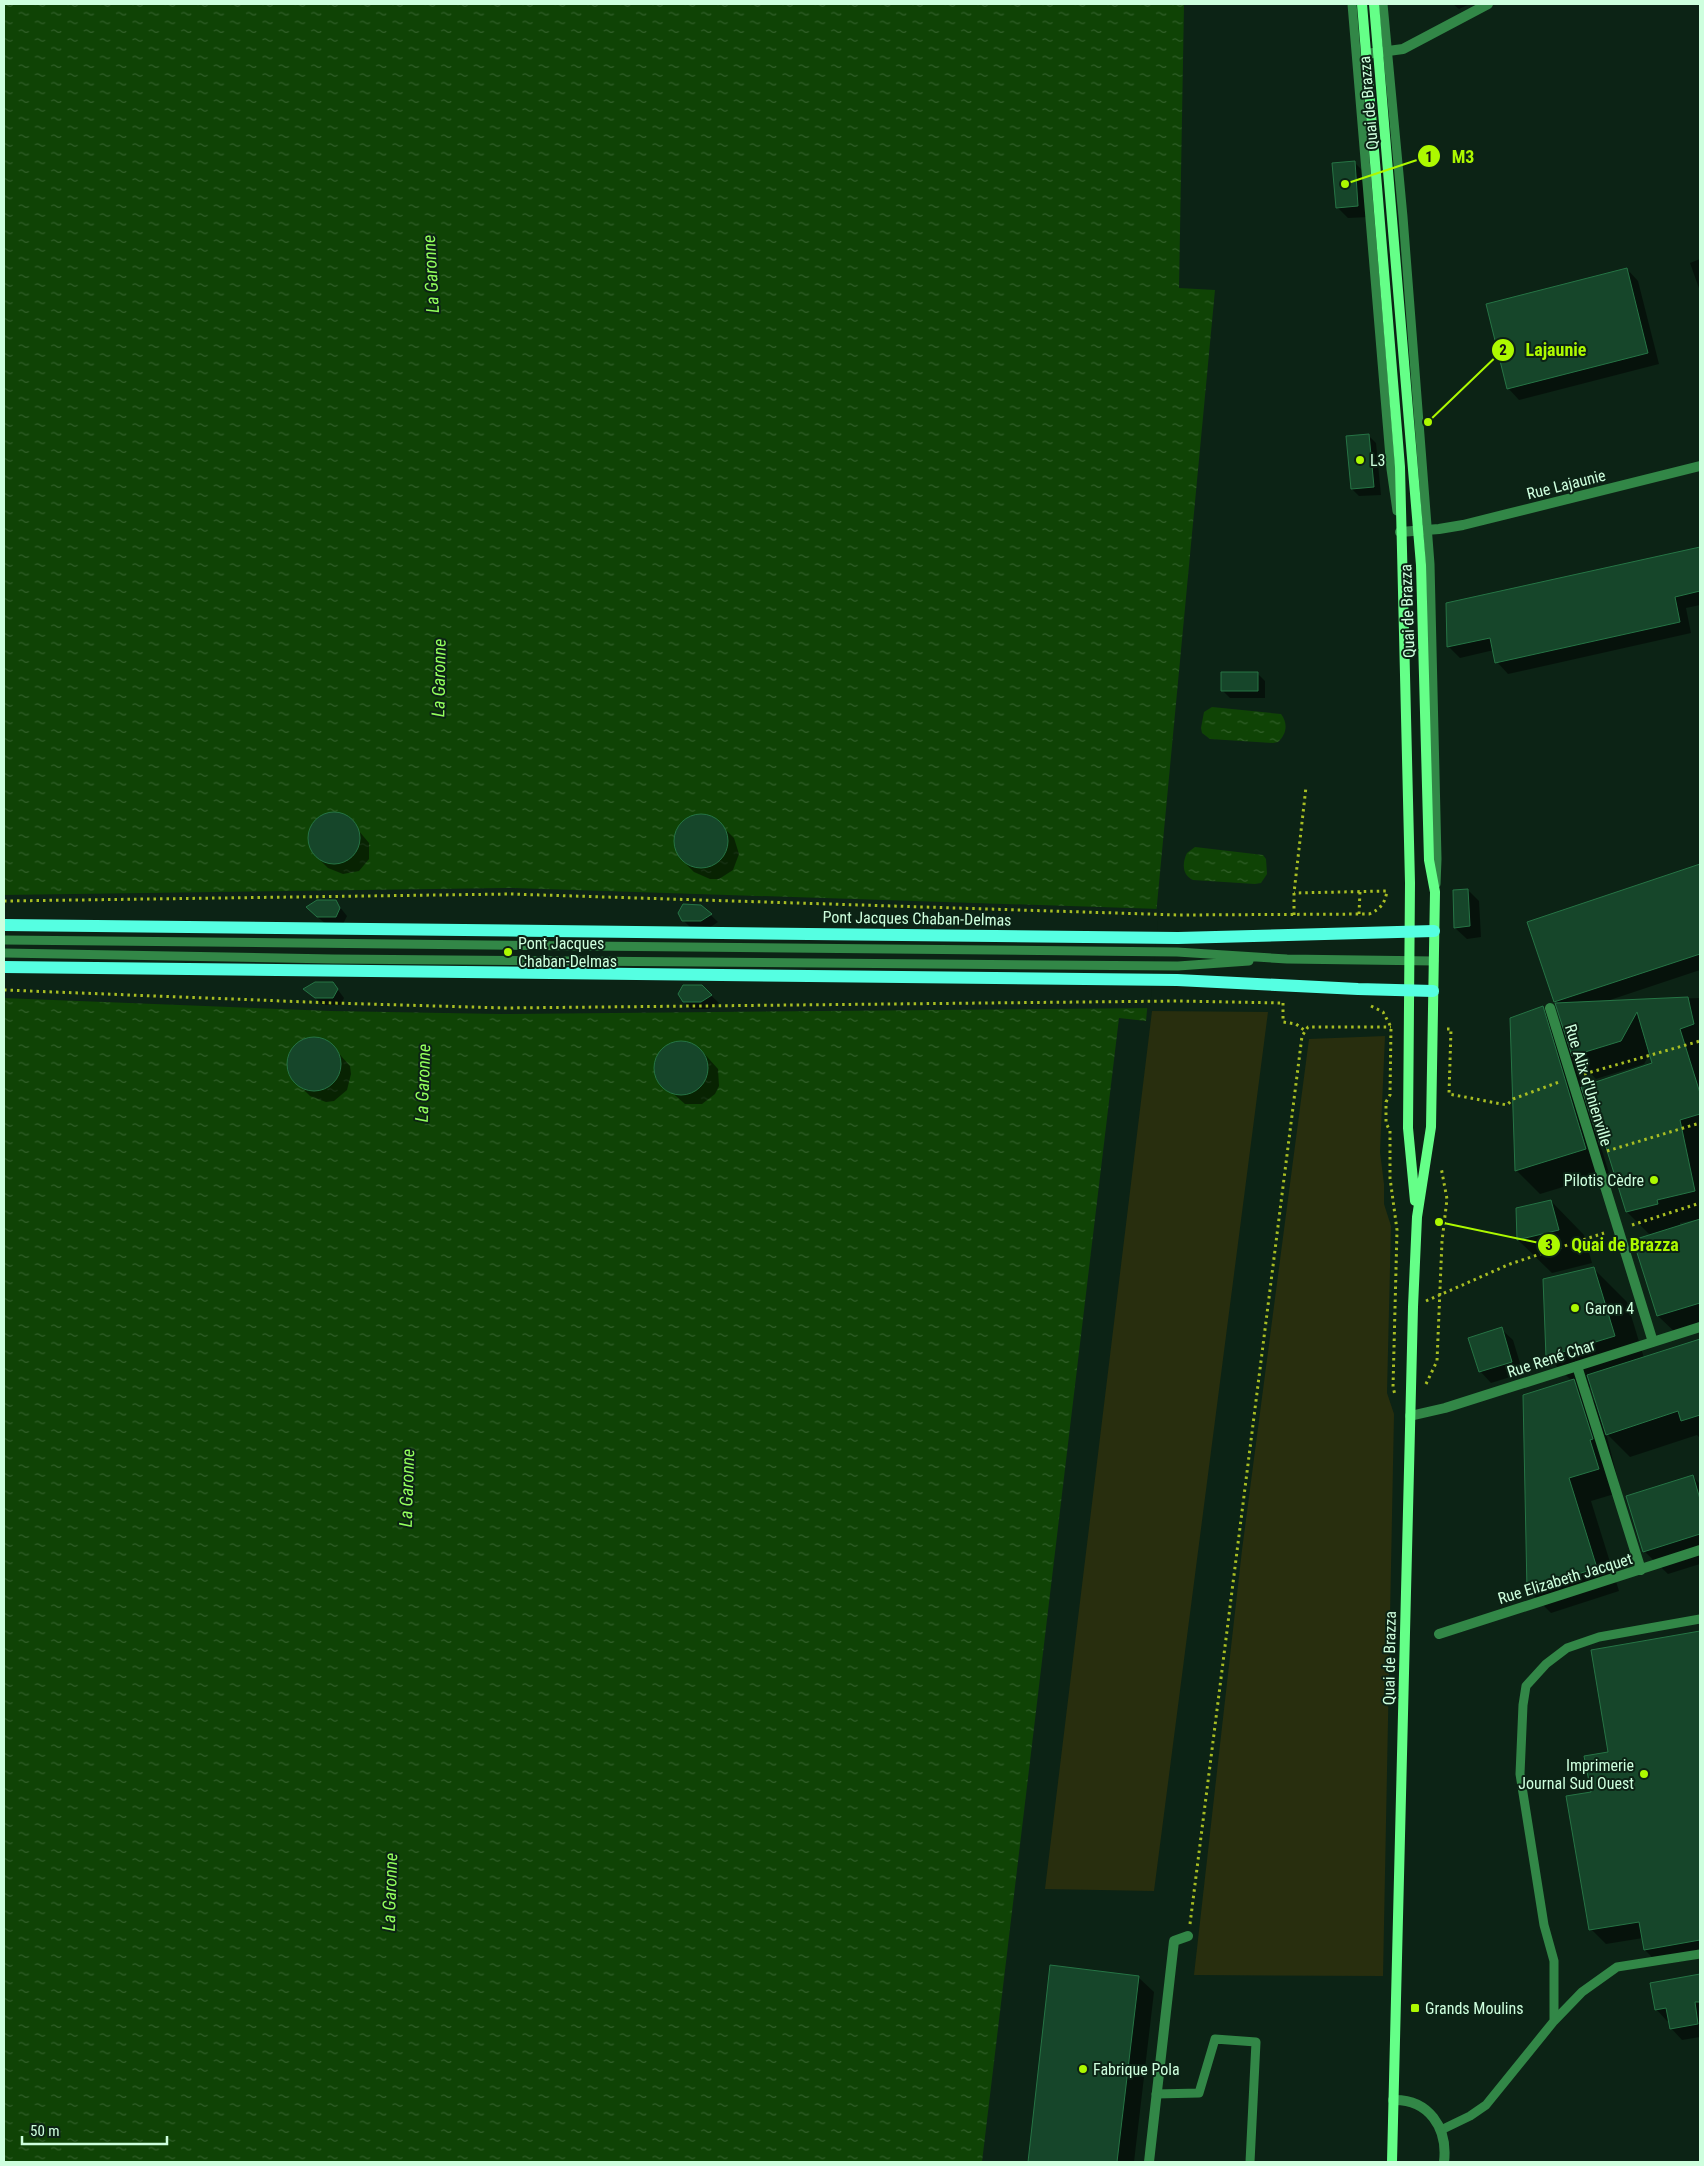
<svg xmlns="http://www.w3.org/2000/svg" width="1704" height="2166" viewBox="0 0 1704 2166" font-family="'Roboto Condensed',sans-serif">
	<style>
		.grass { fill: #282e0e }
		.water { fill: url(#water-ripples) }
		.pier { fill: #0c2315 }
		.shadow { fill: #0007; fill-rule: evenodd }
		.building { fill: #16462a; stroke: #267445 }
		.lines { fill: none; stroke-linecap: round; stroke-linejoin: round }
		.path { stroke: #a8be23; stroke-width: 3; stroke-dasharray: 2.5 4; stroke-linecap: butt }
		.service { stroke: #328747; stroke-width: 9 }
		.minor { stroke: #328747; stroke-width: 10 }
		.secondary { stroke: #65ff88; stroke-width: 10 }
		.primary { stroke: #55ffe2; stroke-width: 12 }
		.poi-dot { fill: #adf900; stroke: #0c2315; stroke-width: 2 }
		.labels { text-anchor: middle; stroke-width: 4; stroke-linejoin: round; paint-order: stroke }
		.street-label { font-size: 16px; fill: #ceffde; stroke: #0c2315 }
		.poi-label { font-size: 16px; fill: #ceffde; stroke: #0c2315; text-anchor: start }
		.water-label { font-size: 18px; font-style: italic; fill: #92ff5c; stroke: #0c2315 }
		.leader { fill: none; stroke: #adf900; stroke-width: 2 }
		.callout-dot { fill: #adf900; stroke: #0c2315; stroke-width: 2 }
		.mark-label { font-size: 15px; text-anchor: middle; font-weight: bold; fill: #111 }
		.callout-label { font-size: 18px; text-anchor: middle; font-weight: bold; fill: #adf900; stroke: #0c2315; stroke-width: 4; stroke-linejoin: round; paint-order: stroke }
	</style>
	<defs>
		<pattern id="water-ripples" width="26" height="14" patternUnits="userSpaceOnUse" patternTransform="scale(1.25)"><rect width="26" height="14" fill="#0f4305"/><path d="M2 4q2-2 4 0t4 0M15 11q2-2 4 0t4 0" fill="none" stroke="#315f29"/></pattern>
	</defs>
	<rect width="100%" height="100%" fill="#0c2315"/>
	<path class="grass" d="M 1152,1011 L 1268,1012 L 1154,1891 L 1045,1889 Z
		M 1385,1036 L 1380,1152 L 1384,1184 L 1384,1204 L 1391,1226 L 1387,1393 L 1394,1414 L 1383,1976 L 1194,1975 L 1242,1550 L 1309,1039 Z"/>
	<path class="water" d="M 4,4 L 1184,4 L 1179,288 L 1215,290 L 1146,1021 L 1119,1018 L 982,2162 L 4,2162 Z
		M 1212,707 L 1281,714 C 1288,723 1287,734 1278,742 L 1273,743 L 1210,739 L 1202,733 L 1201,728 L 1204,712 Z
		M 1195,847 L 1263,855 L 1266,859 L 1267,874 L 1261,883 L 1255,884 L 1193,880 C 1182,875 1182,863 1187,853 Z"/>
	<path class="pier" d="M 512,888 L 1159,909 L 1150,1008 L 502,1014 L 332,1011 L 4,998 L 4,895 Z"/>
	<path class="shadow" d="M 1453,4 L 1470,4 L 1459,9 Z
		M 1354,162 L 1366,174 L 1369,217 L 1348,218 L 1337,207 Z
		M 1700,259 L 1700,291 L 1690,263 Z
		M 1627,269 L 1638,281 L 1659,364 L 1519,400 L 1508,388 Z
		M 1369,436 L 1376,443 L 1381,495 L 1359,496 L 1352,489 Z
		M 1700,548 L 1700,605 L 1686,608 L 1691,633 L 1508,674 L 1497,662 L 1494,650 L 1460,658 L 1449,647 L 1447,604 Z
		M 1258,674 L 1265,681 L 1265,698 L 1230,698 L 1222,690 Z
		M 332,813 L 348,818 L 369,843 L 369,859 L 359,871 L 343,874 L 328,868 L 316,856 L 309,841 L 309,833 L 318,819 Z
		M 708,816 L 722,826 L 734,838 L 739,854 L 733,870 L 719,879 L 710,879 L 694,872 L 682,860 L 675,845 L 675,836 L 684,821 L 691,817 Z
		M 1700,865 L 1700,970 L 1607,1001 L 1700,998 L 1700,1330 L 1679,1336 L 1658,1316 L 1635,1241 L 1651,1236 L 1627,1212 L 1609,1153 L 1600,1144 L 1609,1173 L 1540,1194 L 1517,1171 L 1512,1018 L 1543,1008 L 1564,1029 L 1529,923 ZM 1650,1053 L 1653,1064 L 1583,1087 L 1574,1056 L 1596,1079 L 1644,1064 ZM 1695,1220 L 1695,1222 L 1680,1226 L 1680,1223 Z
		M 1468,890 L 1479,901 L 1481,937 L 1467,939 L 1455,928 Z
		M 335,901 L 347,916 L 343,924 L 326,924 L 315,915 Z
		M 701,906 L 718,922 L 709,928 L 691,928 L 683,920 Z
		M 333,983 L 344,998 L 341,1005 L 323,1005 L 305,989 Z
		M 701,986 L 719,1003 L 709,1009 L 691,1009 L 684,1001 Z
		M 318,1039 L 333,1047 L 350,1066 L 351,1074 L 347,1090 L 334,1101 L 326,1102 L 310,1096 L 292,1078 L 288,1062 L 295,1047 L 302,1042 Z
		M 686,1042 L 701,1050 L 718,1069 L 719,1086 L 715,1094 L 702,1104 L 685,1104 L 660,1082 L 656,1074 L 658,1057 L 669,1045 Z
		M 1551,1201 L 1584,1235 L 1592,1263 L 1552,1273 L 1518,1240 Z
		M 1593,1268 L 1627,1302 L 1644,1358 L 1700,1340 L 1700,1438 L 1697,1435 L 1630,1457 L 1606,1433 L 1621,1492 L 1591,1501 L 1619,1591 L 1551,1613 L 1528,1590 L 1524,1396 L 1572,1381 L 1547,1357 ZM 1592,1387 L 1598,1405 L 1582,1389 Z
		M 1501,1329 L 1513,1340 L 1523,1373 L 1491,1383 L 1480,1371 Z
		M 1692,1476 L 1700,1484 L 1700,1564 L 1668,1574 L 1644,1551 Z
		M 1700,1633 L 1700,1958 L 1660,1965 L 1645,1950 L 1643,1938 L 1606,1944 L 1591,1929 L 1592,1793 L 1610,1753 L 1593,1651 Z
		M 1051,1967 L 1138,1977 L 1154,1992 L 1134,2162 L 1029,2162 Z
		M 1700,1975 L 1700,2037 L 1682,2040 L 1671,2028 L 1669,2020 L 1667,2021 L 1656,2009 L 1651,1984 Z"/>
	<path class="building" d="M 1355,161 L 1358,206 L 1336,208 L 1332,163 Z
		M 1627,268 L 1648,353 L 1507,389 L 1486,304 Z
		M 1369,434 L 1374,487 L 1351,489 L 1346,436 Z
		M 1700,547 L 1700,591 L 1675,597 L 1680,622 L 1495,663 L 1490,638 L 1447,647 L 1446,603 Z
		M 1221,672 L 1258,672 L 1258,691 L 1221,691 Z
		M308 838a26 26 0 1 1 52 0a26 26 0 1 1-52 0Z
		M674 841a27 27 0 1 1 54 0a27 27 0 1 1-54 0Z
		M 1700,864 L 1700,954 L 1554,1002 L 1527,922 Z
		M 1468,889 L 1470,926 L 1454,928 L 1453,890 Z
		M 317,900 L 336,900 L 340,908 L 336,917 L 317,917 L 306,907 Z
		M 683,904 L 701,905 L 712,914 L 701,921 L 682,921 L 678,913 Z
		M 315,982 L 333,982 L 338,989 L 333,998 L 315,998 L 303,989 Z
		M 683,985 L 702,985 L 712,995 L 701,1002 L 683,1002 L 678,994 Z
		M 1688,997 L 1694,1024 L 1680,1029 L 1700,1093 L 1700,1114 L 1680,1120 L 1695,1191 L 1657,1200 L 1658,1204 L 1626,1212 L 1605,1144 L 1600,1145 L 1581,1087 L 1652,1063 L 1637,1012 L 1621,1041 L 1572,1056 L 1555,1003 Z
		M 1543,1006 L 1586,1149 L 1515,1171 L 1510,1018 Z
		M287 1064a27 27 0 1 1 54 0a27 27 0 1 1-54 0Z
		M654 1068a27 27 0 1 1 54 0a27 27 0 1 1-54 0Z
		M 1551,1200 L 1559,1230 L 1517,1240 L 1516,1208 Z
		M 1700,1219 L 1700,1303 L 1657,1316 L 1633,1240 Z
		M 1594,1267 L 1615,1336 L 1546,1357 L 1543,1279 Z
		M 1502,1327 L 1512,1362 L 1479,1372 L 1468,1338 Z
		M 1700,1339 L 1700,1415 L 1681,1421 L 1678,1411 L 1606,1435 L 1587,1375 Z
		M 1574,1379 L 1593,1439 L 1590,1440 L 1599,1469 L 1569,1478 L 1597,1568 L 1527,1590 L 1523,1395 Z
		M 1693,1475 L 1700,1499 L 1700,1534 L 1643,1552 L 1626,1496 Z
		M 1700,1631 L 1700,1940 L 1644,1950 L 1639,1922 L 1589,1930 L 1566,1796 L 1591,1792 L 1584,1756 L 1608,1752 L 1591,1650 Z
		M 1050,1965 L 1139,1976 L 1117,2162 L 1028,2162 Z
		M 1700,1974 L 1700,2002 L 1695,2002 L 1698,2024 L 1670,2029 L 1666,2008 L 1655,2010 L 1650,1983 Z"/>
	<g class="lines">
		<path class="path" d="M 4,901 L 510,894 L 1179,915 L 1369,914 C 1381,909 1385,903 1387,891 L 1294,893
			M 1359,914 L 1360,891
			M 1294,915 L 1294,893 L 1306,787
			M 4,990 L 333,1003 L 505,1008 L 1178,1001 L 1283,1003
			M 1283,1003 L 1283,1022 L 1296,1024 L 1304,1030
			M 1371,1006 L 1383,1012 L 1391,1027 L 1390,1095 L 1386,1102 L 1386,1123 L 1390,1131 L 1390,1178 L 1397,1230 L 1393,1387 L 1395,1395
			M 1447,1029 L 1451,1029 L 1449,1094 L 1507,1105 L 1513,1099 L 1559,1082
			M 1584,1074 L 1700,1041
			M 1607,1151 L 1700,1123
			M 1632,1225 L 1700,1203
			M 1426,1301 L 1510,1264 L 1604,1233
			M 1426,1384 L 1437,1361 L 1442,1241 L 1447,1199 L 1441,1167
			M 1190,1924 L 1302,1036 L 1308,1027 L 1391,1027"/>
		<path class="service" d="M 1352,4 L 1391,469 L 1397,511
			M 1383,4 L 1403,217 L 1430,564 L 1437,859 L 1436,884
			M 4,940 L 1177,952 L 1287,959 L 1434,961
			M 4,953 L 333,959 L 1178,966 L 1249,961
			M 1554,2021 L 1554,1961 L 1544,1925 L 1520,1774 L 1523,1705 L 1526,1686 L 1546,1664 L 1567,1648 L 1599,1637 L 1700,1619
			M 1156,2094 L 1199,2093 L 1215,2039 L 1256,2042 L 1250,2162
			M 1441,2130 L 1470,2116 L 1486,2105 L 1554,2021 L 1582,1992 L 1617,1967 L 1700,1954"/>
		<path class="minor" d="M 1366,54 L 1403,49 L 1488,4
			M 1400,532 L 1439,529 L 1463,525 L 1700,466
			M 1550,1008 L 1653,1342
			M 1577,1366 L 1641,1570
			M 1410,1416 L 1445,1408 L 1700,1327
			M 1439,1634 L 1700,1550
			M 1393,2100 C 1429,2099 1448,2128 1444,2162
			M 1149,2162 L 1174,1941 L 1188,1936"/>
		<path class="secondary" d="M 1362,4 L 1400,467 L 1410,883 L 1408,1128 L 1415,1201
			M 1374,4 L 1421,565 L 1429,860 L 1435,892 L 1431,1127 L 1417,1217 L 1413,1307 L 1392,2162"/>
		<path class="primary" d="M 4,925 L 1178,938 L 1434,931
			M 4,967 L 1177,980 L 1358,989 L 1433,991"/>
	</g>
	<g class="poi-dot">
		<circle cx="1360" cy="460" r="5"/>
		<circle cx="508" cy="952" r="5"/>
		<circle cx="1654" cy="1180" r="5"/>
		<circle cx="1575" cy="1308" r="5"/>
		<circle cx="1644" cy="1774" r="5"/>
		<rect x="1410" y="2003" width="10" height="10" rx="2.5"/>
		<circle cx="1083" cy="2069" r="5"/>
	</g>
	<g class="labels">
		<g class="street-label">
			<text transform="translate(1368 103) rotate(-95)" y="6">Quai de Brazza</text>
			<text transform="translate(1566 484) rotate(-14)" y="6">Rue Lajaunie</text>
			<text transform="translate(1407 611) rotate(-92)" y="6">Quai de Brazza</text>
			<text transform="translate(917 918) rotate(1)" y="6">Pont Jacques Chaban-Delmas</text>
			<text transform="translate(1589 1085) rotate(73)" y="6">Rue Alix d'Unienville</text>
			<text transform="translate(1551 1358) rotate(-18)" y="6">Rue René Char</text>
			<text transform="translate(1565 1578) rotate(-17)" y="6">Rue Elizabeth Jacquet</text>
			<text transform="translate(1389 1658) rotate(-89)" y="6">Quai de Brazza</text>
		</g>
		<g class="poi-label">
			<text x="1370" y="466">L3</text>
			<text x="518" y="949">Pont Jacques<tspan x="518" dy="18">Chaban-Delmas</tspan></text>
			<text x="1644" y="1186" text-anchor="end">Pilotis Cèdre</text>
			<text x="1585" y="1314">Garon 4</text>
			<text x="1634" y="1771" text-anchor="end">Imprimerie<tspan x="1634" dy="18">Journal Sud Ouest</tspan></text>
			<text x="1425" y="2014">Grands Moulins</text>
			<text x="1093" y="2075">Fabrique Pola</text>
		</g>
		<g class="water-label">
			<text transform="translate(431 274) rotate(-93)" y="6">La Garonne</text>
			<text transform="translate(439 678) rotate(-89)" y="6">La Garonne</text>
			<text transform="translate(423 1083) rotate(-88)" y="6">La Garonne</text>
			<text transform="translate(407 1488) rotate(-88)" y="6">La Garonne</text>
			<text transform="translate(390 1892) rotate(-88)" y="6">La Garonne</text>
		</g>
	</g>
	<path class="leader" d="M1345 184L1429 156M1428 422L1503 350M1439 1222L1549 1245"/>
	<g class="callout-dot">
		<circle cx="1345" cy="184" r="5"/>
		<circle cx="1428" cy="422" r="5"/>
		<circle cx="1439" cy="1222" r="5"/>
		<circle cx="1429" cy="156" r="12"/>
		<circle cx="1503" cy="350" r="12"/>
		<circle cx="1549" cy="1245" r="12"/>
	</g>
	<g class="mark-label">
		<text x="1429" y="162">1</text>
		<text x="1503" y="355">2</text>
		<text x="1549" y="1250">3</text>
	</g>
	<g class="callout-label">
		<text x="1463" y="163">M3</text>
		<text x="1556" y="356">Lajaunie</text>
		<text x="1625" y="1251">Quai de Brazza</text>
	</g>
	<rect width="1704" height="2166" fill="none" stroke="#ceffde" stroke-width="10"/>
	<path d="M22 2136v8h145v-8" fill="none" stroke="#ceffde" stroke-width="2.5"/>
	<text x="30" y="2136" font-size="15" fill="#ceffde" stroke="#0c2315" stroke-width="4" paint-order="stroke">50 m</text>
</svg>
